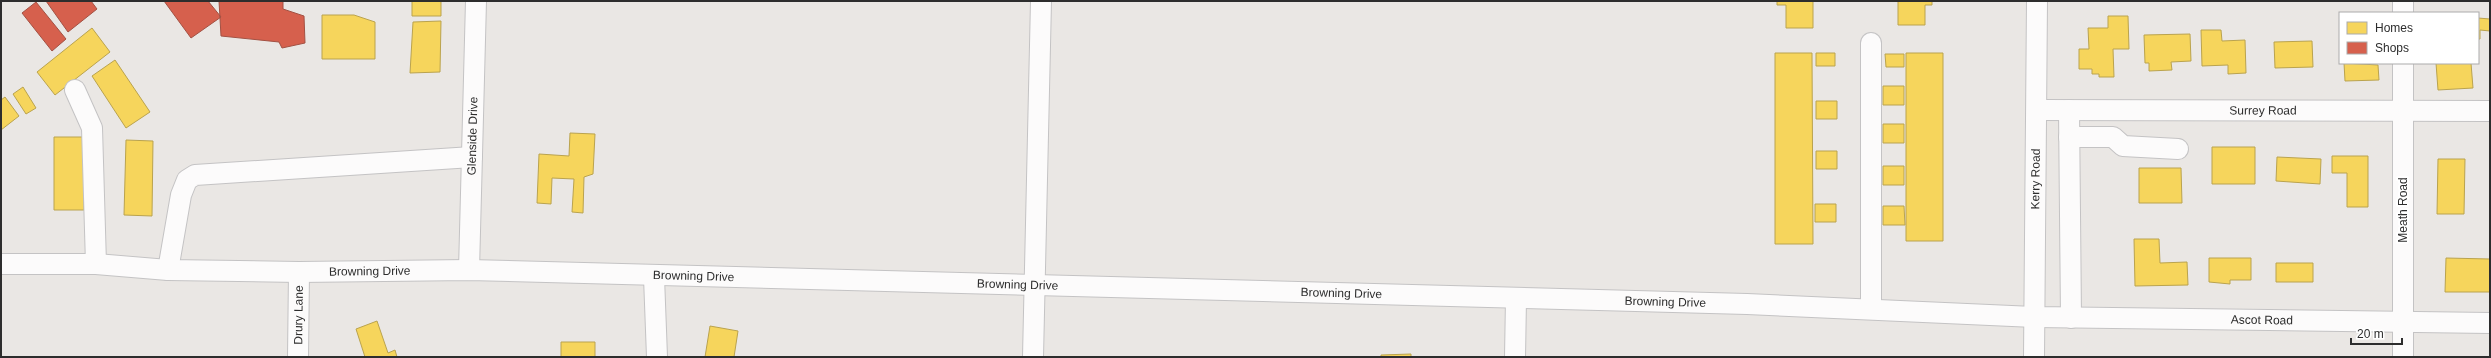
<svg xmlns="http://www.w3.org/2000/svg" width="2491" height="358" viewBox="0 0 2491 358" font-family="Arial,sans-serif">
	<style>
		.homes { fill: #f6d55c; stroke: #baa34e }
		.shops { fill: #d6604d; stroke: #a35143 }
		.lines { fill: none; stroke-linecap: round; stroke-linejoin: round }
		.minor-casing { stroke: #c4c3c4; stroke-width: 22 }
		.minor { stroke: #fcfbfb; stroke-width: 20 }
		.labels { text-anchor: middle; stroke-width: 4; stroke-linejoin: round; paint-order: stroke }
		.street-label { font-size: 12px; fill: #2d2d2d; stroke: #fff }
	</style>
	<rect width="100%" height="100%" fill="#eae7e4"/>
	<path class="homes" d="M 412,1 L 441,1 L 441,16 L 412,16 Z
		M 1777,1 L 1813,1 L 1813,28 L 1786,28 L 1786,5 L 1777,5 Z
		M 1898,1 L 1932,1 L 1932,5 L 1925,5 L 1925,25 L 1898,25 Z
		M 322,15 L 354,15 L 375,22 L 375,59 L 322,59 Z
		M 2108,16 L 2128,16 L 2129,49 L 2113,49 L 2114,77 L 2099,77 L 2099,74 L 2092,74 L 2092,69 L 2079,69 L 2079,49 L 2089,49 L 2088,28 L 2108,28 Z
		M 2478,18 L 2490,19 L 2490,31 L 2480,30 L 2480,39 L 2478,39 Z
		M 441,21 L 440,72 L 410,73 L 413,22 Z
		M 92,28 L 110,52 L 55,95 L 37,72 Z
		M 2201,30 L 2221,30 L 2222,41 L 2245,40 L 2246,73 L 2228,74 L 2228,65 L 2202,66 Z
		M 2190,34 L 2191,61 L 2171,62 L 2172,70 L 2149,71 L 2149,63 L 2145,63 L 2144,35 Z
		M 2312,41 L 2313,67 L 2275,68 L 2274,42 Z
		M 1775,53 L 1812,53 L 1813,244 L 1775,244 Z
		M 1816,53 L 1835,53 L 1835,66 L 1816,66 Z
		M 1906,53 L 1943,53 L 1943,241 L 1906,241 Z
		M 1885,54 L 1904,54 L 1904,67 L 1886,67 Z
		M 115,60 L 150,112 L 126,128 L 92,76 Z
		M 2344,63 L 2378,65 L 2379,80 L 2345,81 Z
		M 2436,63 L 2471,63 L 2473,88 L 2438,90 Z
		M 1883,86 L 1904,86 L 1904,105 L 1883,105 Z
		M 23,87 L 36,108 L 26,114 L 13,94 Z
		M 5,97 L 19,116 L 1,130 L 1,100 Z
		M 1816,101 L 1837,101 L 1837,119 L 1816,119 Z
		M 1883,124 L 1904,124 L 1904,143 L 1883,143 Z
		M 570,133 L 595,134 L 593,174 L 584,177 L 583,213 L 572,212 L 574,179 L 552,178 L 551,204 L 537,203 L 539,154 L 569,156 Z
		M 54,137 L 84,137 L 84,210 L 54,210 Z
		M 126,140 L 153,141 L 152,216 L 124,215 Z
		M 2212,147 L 2255,147 L 2255,184 L 2212,184 Z
		M 1816,151 L 1837,151 L 1837,169 L 1816,169 Z
		M 2332,156 L 2368,156 L 2368,207 L 2347,207 L 2347,173 L 2332,173 Z
		M 2277,157 L 2321,159 L 2320,184 L 2276,181 Z
		M 2438,159 L 2465,159 L 2464,214 L 2437,214 Z
		M 1883,166 L 1904,166 L 1904,185 L 1883,185 Z
		M 2139,168 L 2181,168 L 2182,203 L 2139,203 Z
		M 1815,204 L 1836,204 L 1836,222 L 1815,222 Z
		M 1883,206 L 1904,206 L 1905,225 L 1883,225 Z
		M 2134,239 L 2159,239 L 2160,263 L 2187,262 L 2188,285 L 2135,286 Z
		M 2209,258 L 2251,258 L 2251,280 L 2230,280 L 2230,284 L 2209,282 Z
		M 2446,258 L 2490,259 L 2490,292 L 2445,292 Z
		M 2276,263 L 2313,263 L 2313,282 L 2276,282 Z
		M 377,321 L 388,353 L 395,350 L 397,357 L 365,357 L 356,329 Z
		M 710,326 L 738,331 L 734,357 L 705,357 Z
		M 561,342 L 595,342 L 595,357 L 561,357 Z
		M 1411,354 L 1411,357 L 1381,357 L 1381,355 Z"/>
	<path class="shops" d="M 46,1 L 91,1 L 97,9 L 68,32 Z
		M 164,1 L 208,1 L 221,17 L 191,38 Z
		M 219,1 L 283,1 L 283,9 L 304,16 L 305,43 L 282,48 L 279,42 L 221,36 Z
		M 36,2 L 66,39 L 52,51 L 22,13 Z"/>
	<g class="lines">
		<g class="minor-casing">
			<g id="minor">
				<path d="M 2403,13 L 2403,1"/>
				<path d="M 2403,63 L 2403,357"/>
				<path d="M 75,90 L 92,128 L 96,264"/>
				<path id="s1" d="M 2037,110 L 2490,111"/>
				<path d="M 2069,110 L 2071,318"/>
				<path d="M 2069,137 L 2113,137 L 2123,146 L 2178,149"/>
				<path id="s2" d="M 1,264 L 96,264 L 168,270 L 299,272 L 469,270 L 1747,304 L 2035,317 L 2490,323"/>
				<path d="M 168,270 L 181,195 L 187,180 L 195,175 L 472,157"/>
				<path id="s3" d="M 469,270 L 476,1"/>
				<path d="M 654,277 L 657,357"/>
				<path d="M 1871,309 L 1871,43"/>
				<path id="s4" d="M 298,357 L 299,272"/>
				<path d="M 1033,357 L 1041,1"/>
				<path d="M 1515,357 L 1516,299"/>
				<path id="s5" d="M 2034,357 L 2037,1"/>
			</g>
		</g>
		<use href="#minor" class="minor"/>
	</g>
	<g class="labels">
		<g class="street-label">
			<text dy="4" stroke="none"><textPath href="#s1" startOffset="226">Surrey Road</textPath></text>
			<text dy="4" stroke="none"><textPath href="#s3" startOffset="134">Glenside Drive</textPath></text>
			<text dy="4" stroke="none"><textPath href="#s5" startOffset="178">Kerry Road</textPath></text>
			<text transform="translate(2403 210) rotate(-90)" y="4">Meath Road</text>
			<text dy="4" stroke="none"><textPath href="#s2" startOffset="369">Browning Drive</textPath></text>
			<text dy="4" stroke="none"><textPath href="#s2" startOffset="693">Browning Drive</textPath></text>
			<text dy="4" stroke="none"><textPath href="#s2" startOffset="1017">Browning Drive</textPath></text>
			<text dy="4" stroke="none"><textPath href="#s2" startOffset="1341">Browning Drive</textPath></text>
			<text dy="4" stroke="none"><textPath href="#s2" startOffset="1665">Browning Drive</textPath></text>
			<text dy="4" stroke="none"><textPath href="#s4" startOffset="42">Drury Lane</textPath></text>
			<text dy="4" stroke="none"><textPath href="#s2" startOffset="2262">Ascot Road</textPath></text>
		</g>
	</g>
	<rect width="2491" height="358" fill="none" stroke="#2d2d2d" stroke-width="4"/>
	<rect x="2339" y="12" width="140" height="52" fill="#ffffff" stroke="#ababab"/>
	<rect x="2347" y="22" width="20" height="12" fill="#f6d55c" stroke="#ababab"/>
	<text x="2375" y="32" font-size="12" fill="#2d2d2d">Homes</text>
	<rect x="2347" y="42" width="20" height="12" fill="#d6604d" stroke="#ababab"/>
	<text x="2375" y="52" font-size="12" fill="#2d2d2d">Shops</text>
	<path d="M2351 338v6h51v-6" fill="none" stroke="#2d2d2d" stroke-width="2"/>
	<text x="2357" y="338" font-size="12" fill="#2d2d2d" stroke="#ffffff" stroke-width="3" paint-order="stroke">20 m</text>
</svg>
